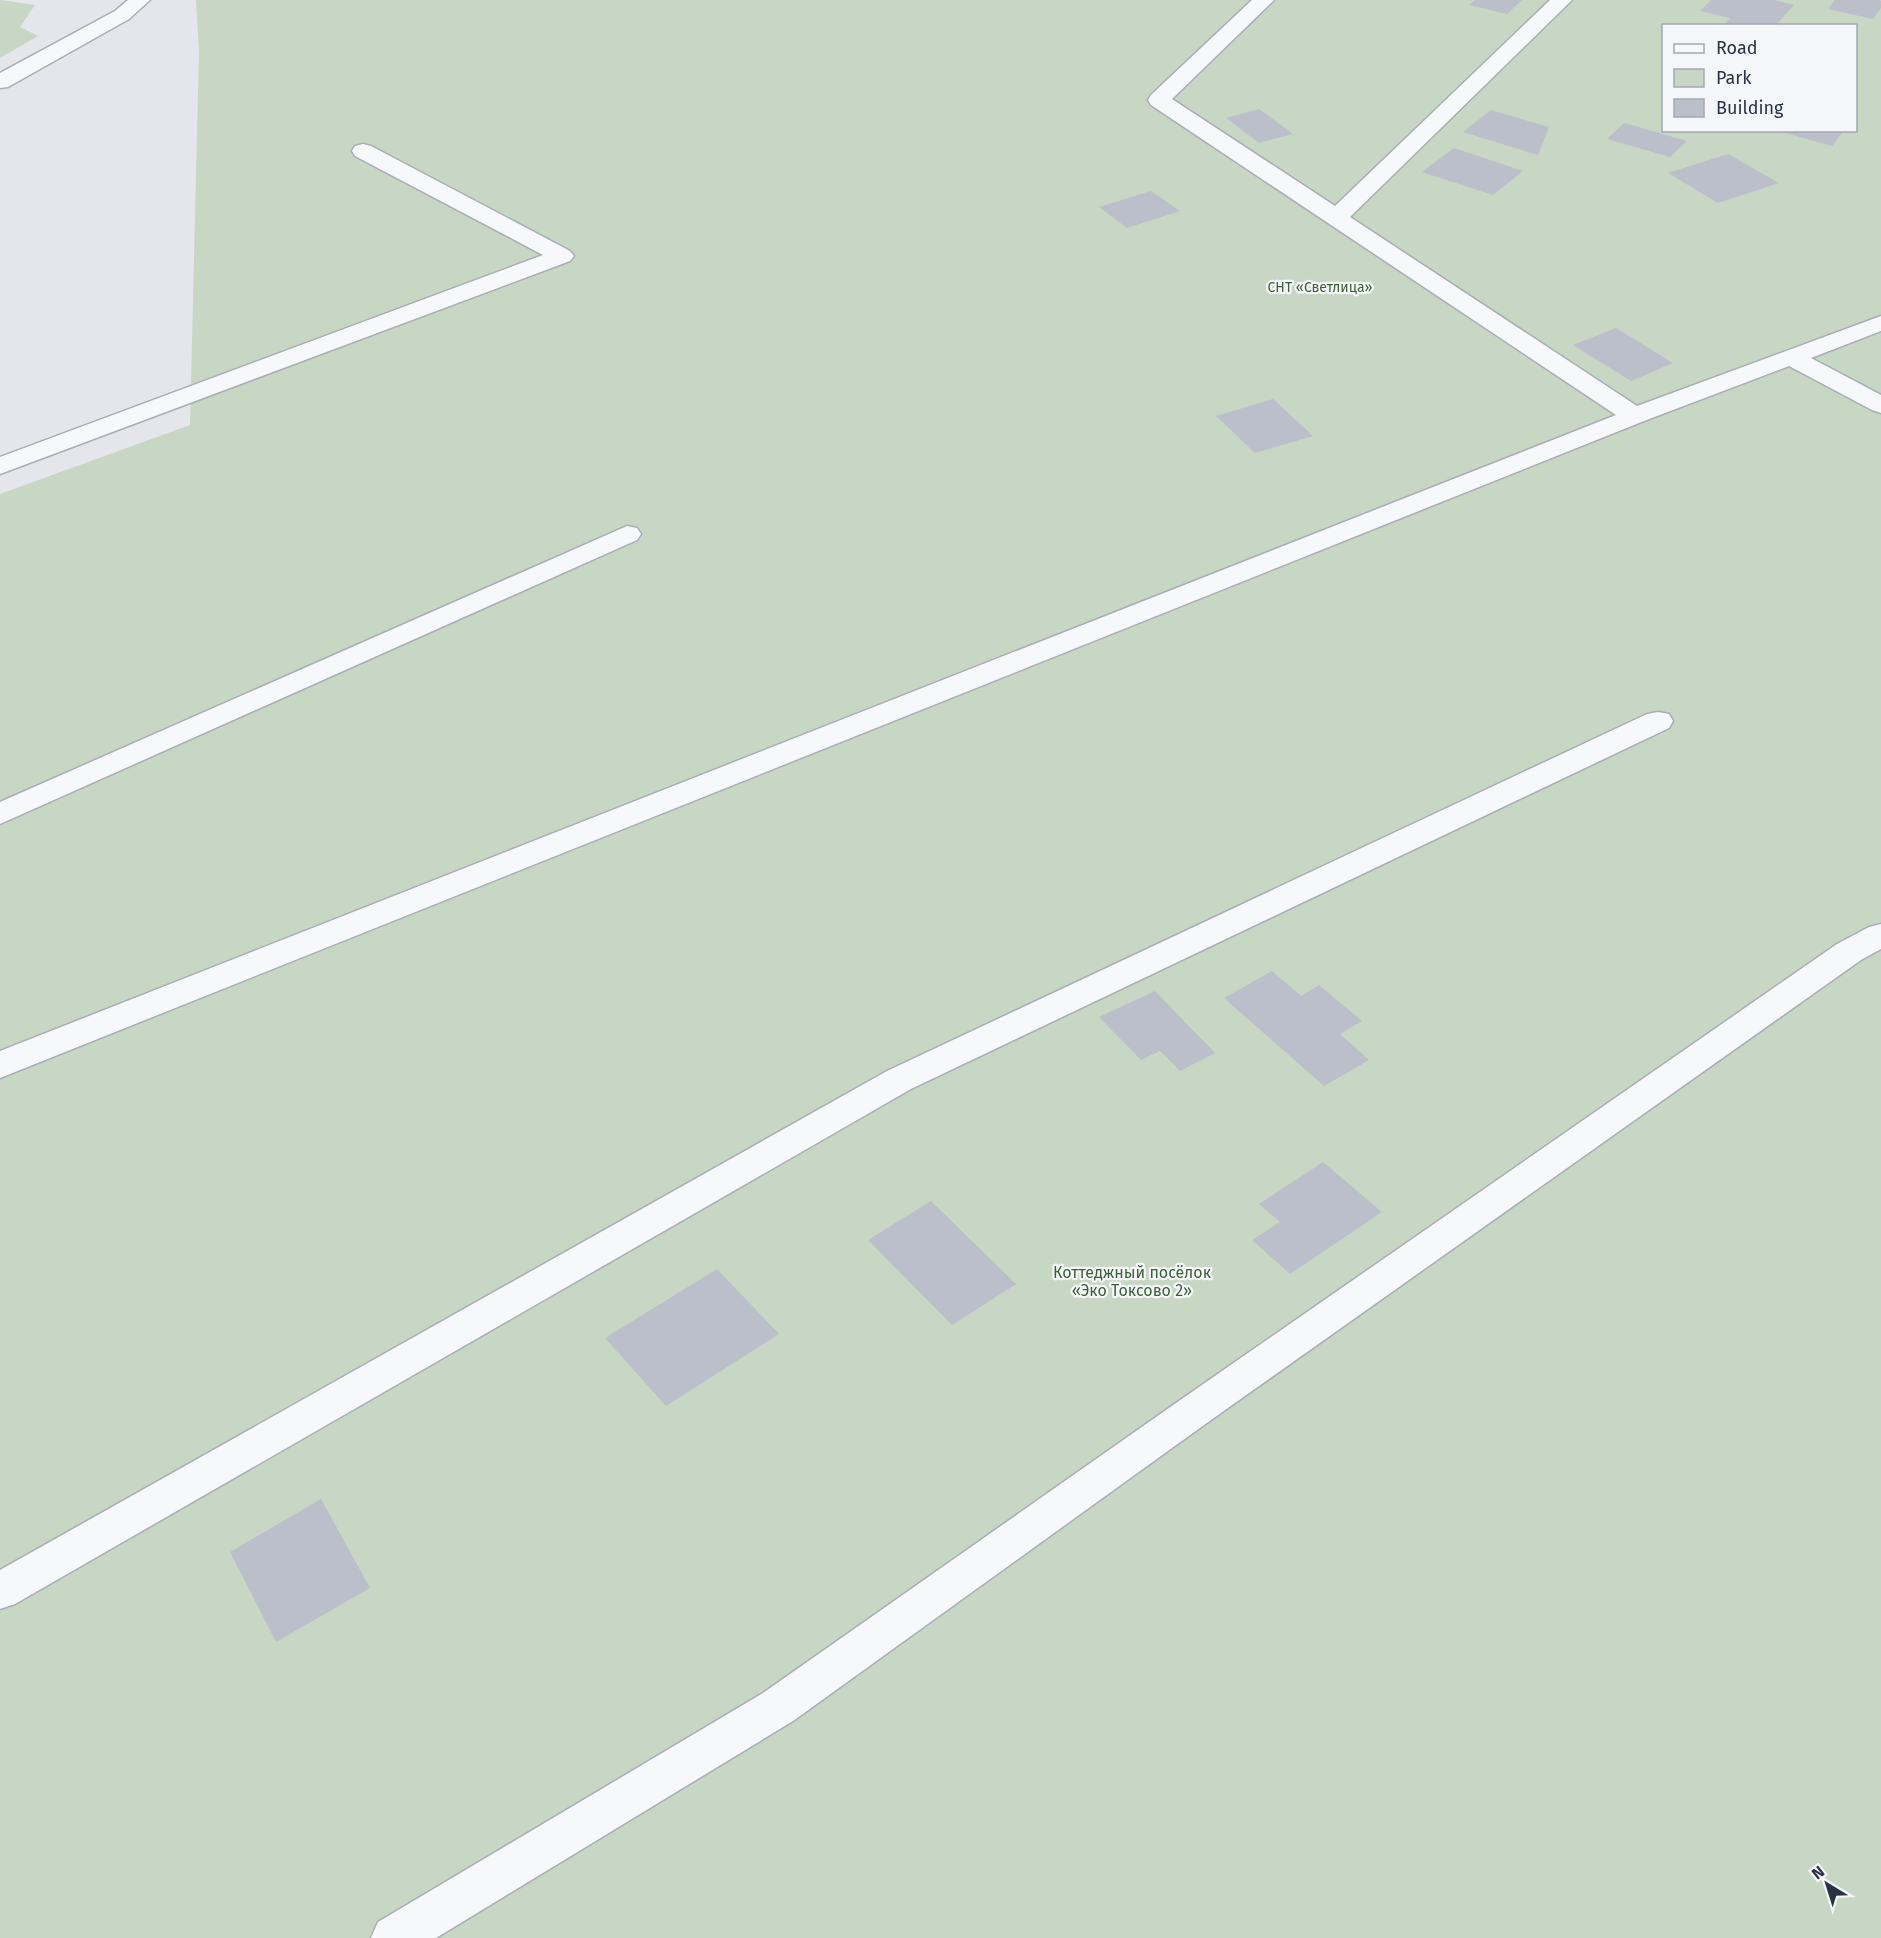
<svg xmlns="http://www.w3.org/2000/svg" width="1881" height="1938" viewBox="0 0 1881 1938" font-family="'Fira Sans',sans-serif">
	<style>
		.green { fill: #c8d6c4; fill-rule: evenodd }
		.building { fill: #babfca }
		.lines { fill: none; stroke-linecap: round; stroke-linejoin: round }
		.minor-casing { stroke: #a8adb7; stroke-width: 3 }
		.tertiary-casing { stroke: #a8adb7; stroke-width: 3 }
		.minor { fill: #f7f8fa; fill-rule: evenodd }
		.tertiary { fill: #f7f8fa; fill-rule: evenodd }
		.labels { text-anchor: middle; stroke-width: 4.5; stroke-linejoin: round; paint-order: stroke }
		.far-park-label { font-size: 14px; fill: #3d6137; stroke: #f4f6f9 }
		.park-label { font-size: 16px; fill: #3d6137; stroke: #f4f6f9 }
	</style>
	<rect width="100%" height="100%" fill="#e4e6ec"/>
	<path class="green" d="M 0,0 L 35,5 L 20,27 L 38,36 L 0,58 Z
		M 196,0 L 1881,0 L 1881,1938 L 0,1938 L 0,494 L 190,425 L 199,50 ZM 1664,26 L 1856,26 L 1856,130 L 1664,130 Z"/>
	<path class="building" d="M 1475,0 L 1522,0 L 1507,14 L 1469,5 Z
		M 1711,0 L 1774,0 L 1794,5 L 1775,26 L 1723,26 L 1730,18 L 1700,11 Z
		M 1835,0 L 1879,0 L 1881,1 L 1881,8 L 1873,19 L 1828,9 Z
		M 1259,109 L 1293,134 L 1259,143 L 1226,118 Z
		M 1491,110 L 1549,127 L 1538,155 L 1463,132 Z
		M 1624,123 L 1687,141 L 1670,157 L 1607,139 Z
		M 1774,130 L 1844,130 L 1832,146 Z
		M 1454,148 L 1523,171 L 1493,195 L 1422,172 Z
		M 1728,154 L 1779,183 L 1718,203 L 1668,173 Z
		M 1151,191 L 1180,211 L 1127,228 L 1099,207 Z
		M 1616,328 L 1673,363 L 1631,381 L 1573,345 Z
		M 1273,399 L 1313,436 L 1255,453 L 1216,416 Z
		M 1272,971 L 1301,996 L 1319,985 L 1362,1021 L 1340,1034 L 1369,1060 L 1324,1086 L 1224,998 Z
		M 1155,991 L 1215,1053 L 1180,1071 L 1160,1051 L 1141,1060 L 1099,1017 Z
		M 1323,1162 L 1382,1212 L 1290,1274 L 1252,1240 L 1280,1222 L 1259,1204 Z
		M 931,1201 L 1016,1284 L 952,1325 L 868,1240 Z
		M 717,1269 L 779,1334 L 666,1406 L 605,1338 Z
		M 321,1499 L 370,1588 L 276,1642 L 230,1552 Z"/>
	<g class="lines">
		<g class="minor-casing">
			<path id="minor" d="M 1252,0 L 1274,0 L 1172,99 L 1335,206 L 1550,0 L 1572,0 L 1350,217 L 1637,406 L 1881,316 L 1881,331 L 1811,358 L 1881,395 L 1881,413 L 1872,410 L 1789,366 L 1644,421 L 0,1078 L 0,1051 L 1616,415 L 1151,105 L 1148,100 L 1151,95 Z
				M 363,144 L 371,146 L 570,251 L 574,256 L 570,261 L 0,474 L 0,457 L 543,255 L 355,156 L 352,151 L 355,146 Z
				M 627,526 L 637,528 L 641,534 L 637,540 L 0,824 L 0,802 Z
				M 1658,712 L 1669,714 L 1673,721 L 1669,728 L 911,1089 L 15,1604 L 0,1609 L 0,1570 L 887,1071 L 1647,714 Z
				M 1881,924 L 1881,949 L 1861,960 L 1204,1425 L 793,1721 L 436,1938 L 371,1938 L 378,1922 L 763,1693 L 1176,1403 L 1837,944 L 1869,927 Z"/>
		</g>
		<g class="tertiary-casing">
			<path id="tertiary" d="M 128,0 L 150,0 L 129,19 L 8,87 L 0,88 L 0,73 L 115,11 Z"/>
		</g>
		<use href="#minor" class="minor"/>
		<use href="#tertiary" class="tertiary"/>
	</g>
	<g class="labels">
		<g class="far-park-label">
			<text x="1320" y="292">СНТ «Светлица»</text>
		</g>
		<g class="park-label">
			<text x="1132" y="1278">Коттеджный посёлок<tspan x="1132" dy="18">«Эко Токсово 2»</tspan></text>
		</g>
	</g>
	<rect x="1662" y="24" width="195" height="108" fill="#f4f6f9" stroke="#a3a8b1" stroke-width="1.5"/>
	<rect x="1674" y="44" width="30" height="9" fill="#f7f8fa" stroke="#a3a8b1" stroke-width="1.5"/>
	<text x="1716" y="54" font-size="18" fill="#2a3345">Road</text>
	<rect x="1674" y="69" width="30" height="18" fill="#c8d6c4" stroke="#a3a8b1" stroke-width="1.5"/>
	<text x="1716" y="84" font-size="18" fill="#2a3345">Park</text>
	<rect x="1674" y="99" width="30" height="18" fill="#babfca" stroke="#a3a8b1" stroke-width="1.5"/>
	<text x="1716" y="114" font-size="18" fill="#2a3345">Building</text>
	<g transform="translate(1827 1884) rotate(322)" stroke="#f4f6f9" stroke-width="4.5" paint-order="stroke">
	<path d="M0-4.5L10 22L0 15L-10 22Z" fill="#2a3345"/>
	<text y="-9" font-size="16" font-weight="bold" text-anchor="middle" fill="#2a3345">N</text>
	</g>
</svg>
